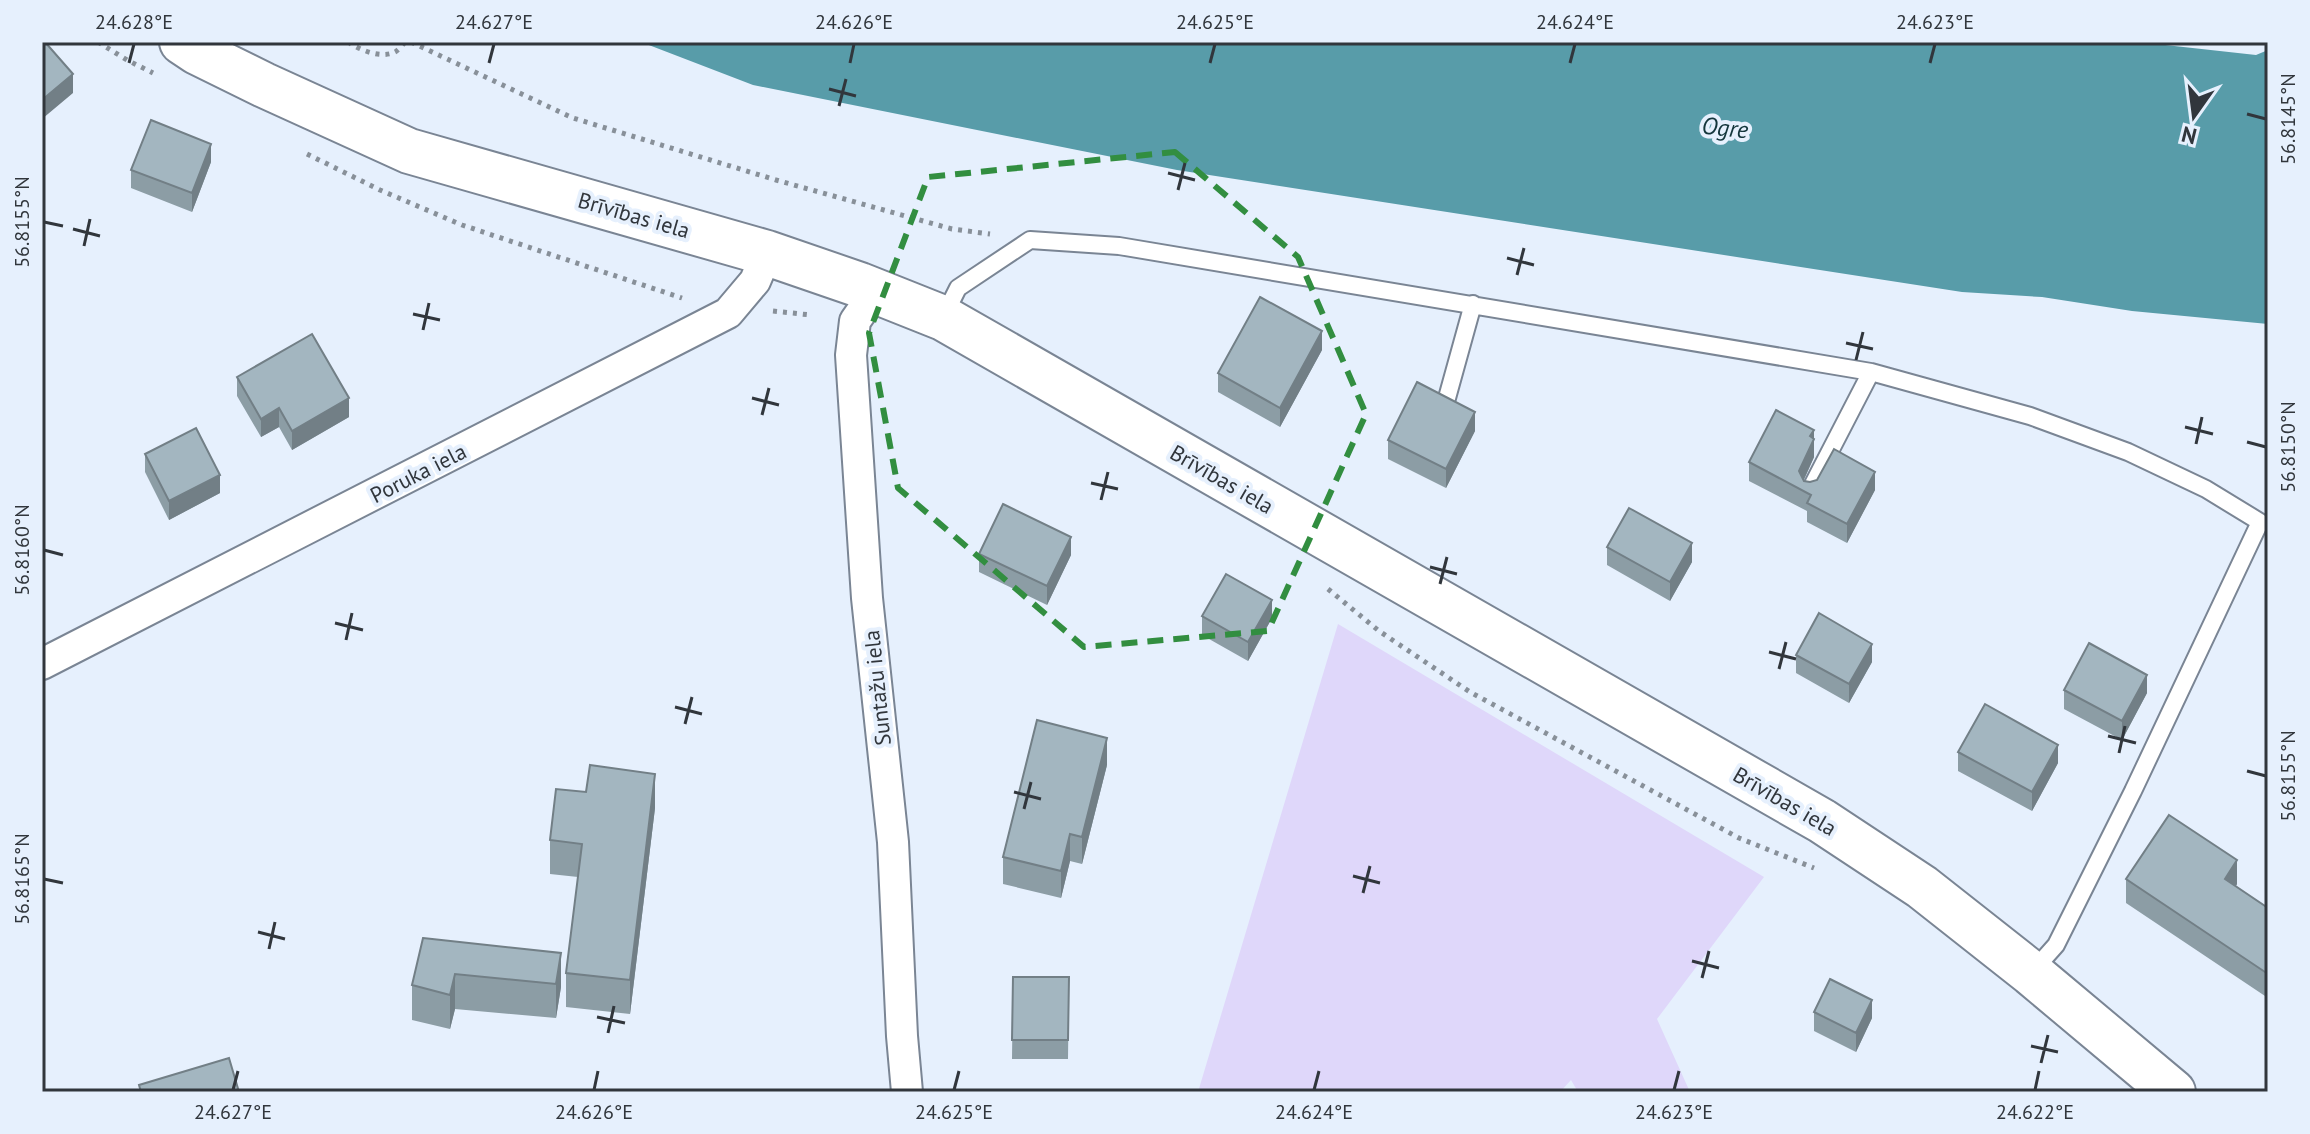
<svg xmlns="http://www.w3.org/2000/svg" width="2310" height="1134" viewBox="0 0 2310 1134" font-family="'PT Sans',sans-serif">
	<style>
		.green { fill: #dfd7fa }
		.water { fill: #589ca9 }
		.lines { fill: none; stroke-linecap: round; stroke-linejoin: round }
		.service-casing { stroke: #7a8594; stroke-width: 20 }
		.minor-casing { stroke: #7a8594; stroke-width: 34 }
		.secondary-casing { stroke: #7a8594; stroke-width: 48 }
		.path { stroke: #889099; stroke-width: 5; stroke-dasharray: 4 6; stroke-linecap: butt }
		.service { stroke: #fff; stroke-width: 16 }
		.minor { stroke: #fff; stroke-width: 30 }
		.secondary { stroke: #fff; stroke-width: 44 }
		.wall { fill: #8c9da5 }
		.shaded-wall { fill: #727f86 }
		.building { fill: #a3b6c0; stroke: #727f86; stroke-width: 2 }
		.marked { fill: none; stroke: #328e40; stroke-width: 6; stroke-dasharray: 16 10; stroke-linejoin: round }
		.ticks { fill: none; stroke: #31363c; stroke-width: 3 }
		.labels { text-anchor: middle; stroke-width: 8; stroke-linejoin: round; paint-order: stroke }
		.street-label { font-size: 22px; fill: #31363c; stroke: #e6f0fd }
		.water-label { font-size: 24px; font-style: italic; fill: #14363c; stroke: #e6f0fd }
		.neatline { fill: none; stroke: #31363c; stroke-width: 3 }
		.ticks-label { font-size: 20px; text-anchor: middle; fill: #31363c }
	</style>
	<rect width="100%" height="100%" fill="#e6f0fd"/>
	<path class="green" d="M 1338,624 L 1764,877 L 1657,1019 L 1690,1092 L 1578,1092 L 1571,1080 L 1560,1092 L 1198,1092 Z"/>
	<path class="water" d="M 641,42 L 2138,42 L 2256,55 L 2268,50 L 2268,324 L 2132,311 L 2042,297 L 1962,292 L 1177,170 L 753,85 Z"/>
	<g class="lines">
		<g class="service-casing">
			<path id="service" d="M 943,318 L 958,288 L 1030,240 L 1119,246 L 1871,372 L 2030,416 L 2128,452 L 2206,489 L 2260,522 L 2133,791 L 2056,945 L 2032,972
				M 1447,398 L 1473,304
				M 1810,490 L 1871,372"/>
		</g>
		<g class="minor-casing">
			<path id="minor" d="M 876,291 L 855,321 L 851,355 L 867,598 L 893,842 L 902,1036 L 907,1092
				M 42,664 L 728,313 L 755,281 L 767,253"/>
		</g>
		<g class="secondary-casing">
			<path id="secondary" d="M 182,42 L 197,52 L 264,85 L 409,151 L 767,253 L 860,285 L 943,318 L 1822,821 L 1922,887 L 2031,973 L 2173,1092"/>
		</g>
		<path class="path" d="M 98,42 L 127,60 L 153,73
			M 348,42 C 360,50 381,59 395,52 C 397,51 404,44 405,42
			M 411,42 L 573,118 L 776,180 L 952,229 L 990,234
			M 307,154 L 380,190 L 462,225 L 682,298
			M 773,311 L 811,315
			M 1328,589 L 1379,631 L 1470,692 L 1739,838 L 1814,868"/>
		<use href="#service" class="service"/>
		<use href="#minor" class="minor"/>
		<use href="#secondary" class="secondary"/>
	</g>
	<path class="wall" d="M 211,162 L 192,212 L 131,188 L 131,170 Z
		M 1322,350 L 1280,427 L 1218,392 L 1218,373 Z
		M 237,377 L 349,417 L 292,450 L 279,427 L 261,437 L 237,396 Z
		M 1475,431 L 1446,488 L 1388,459 L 1388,440 Z
		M 1814,438 L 1814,457 L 1804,480 L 1810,482 L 1875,490 L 1847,543 L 1807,522 L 1807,511 L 1749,481 L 1749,462 Z
		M 145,454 L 220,493 L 169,520 L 145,472 Z
		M 1607,547 L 1692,562 L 1670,601 L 1607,565 Z
		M 979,554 L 1071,555 L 1047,605 L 979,572 Z
		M 1202,616 L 1272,618 L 1248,661 L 1202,635 Z
		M 1796,655 L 1872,662 L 1849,703 L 1796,673 Z
		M 2064,690 L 2147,693 L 2122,740 L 2064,709 Z
		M 1958,752 L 2058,763 L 2032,811 L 1958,771 Z
		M 1107,765 L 1082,864 L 1070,861 L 1061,898 L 1003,884 L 1003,857 Z
		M 655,808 L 630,1014 L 566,1007 L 566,973 L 578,877 L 550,874 L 550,840 Z
		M 2126,879 L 2237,884 L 2236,886 L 2268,908 L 2268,998 L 2126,903 Z
		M 423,938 L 561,953 L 561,987 L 556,1018 L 455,1009 L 450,1029 L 412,1020 L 412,985 Z
		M 1013,977 L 1069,977 L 1068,1059 L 1012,1059 Z
		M 1814,1012 L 1872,1018 L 1856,1052 L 1814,1031 Z"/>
	<path class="shaded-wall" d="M 73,74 L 73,93 L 42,119 L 42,100 Z
		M 211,144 L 211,162 L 192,212 L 192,193 Z
		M 1322,331 L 1322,350 L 1280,427 L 1280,408 Z
		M 349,398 L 349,417 L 292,450 L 292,431 Z
		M 279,408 L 279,427 L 261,437 L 261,419 Z
		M 1475,412 L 1475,431 L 1446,488 L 1446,469 Z
		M 1814,430 L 1814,457 L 1799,490 L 1799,471 L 1810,436 Z
		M 1875,472 L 1875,490 L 1847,543 L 1847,524 Z
		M 220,475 L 220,493 L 169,520 L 169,501 Z
		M 1071,537 L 1071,555 L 1047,605 L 1047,586 Z
		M 1692,543 L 1692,562 L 1670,601 L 1670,582 Z
		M 1272,600 L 1272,618 L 1248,661 L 1248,642 Z
		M 1872,644 L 1872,662 L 1849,703 L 1849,684 Z
		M 2147,675 L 2147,693 L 2122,740 L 2122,721 Z
		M 1107,738 L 1107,765 L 1082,864 L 1082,837 Z
		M 2058,745 L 2058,763 L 2032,811 L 2032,792 Z
		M 655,774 L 655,808 L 630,1014 L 630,980 Z
		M 1070,834 L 1070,861 L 1061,898 L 1061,871 Z
		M 2237,860 L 2237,884 L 2225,903 L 2225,879 Z
		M 561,953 L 561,987 L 556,1018 L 556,984 Z
		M 455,974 L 455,1009 L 450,1029 L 450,995 Z
		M 1872,1000 L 1872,1018 L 1856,1052 L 1856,1033 Z"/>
	<path class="building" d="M 42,42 L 45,42 L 73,74 L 42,100 Z
		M 151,120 L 211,144 L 192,193 L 131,170 Z
		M 1260,297 L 1322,331 L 1280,408 L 1218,373 Z
		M 312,334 L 349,398 L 292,431 L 279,408 L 261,419 L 237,377 Z
		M 1417,382 L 1475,412 L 1446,469 L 1388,440 Z
		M 1776,410 L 1814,430 L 1810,436 L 1814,439 L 1799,471 L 1804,481 L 1810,482 L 1817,480 L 1834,449 L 1875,472 L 1847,524 L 1807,503 L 1811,495 L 1749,462 Z
		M 196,428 L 220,475 L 169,501 L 145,454 Z
		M 1003,504 L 1071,537 L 1047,586 L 979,554 Z
		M 1629,508 L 1692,543 L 1670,582 L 1607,547 Z
		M 1226,574 L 1272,600 L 1248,642 L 1202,616 Z
		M 1819,613 L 1872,644 L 1849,684 L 1796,655 Z
		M 2089,643 L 2147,675 L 2122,721 L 2064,690 Z
		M 1985,704 L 2058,745 L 2032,792 L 1958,752 Z
		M 1037,720 L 1107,738 L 1082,837 L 1070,834 L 1061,871 L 1003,857 Z
		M 590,765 L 655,774 L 630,980 L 566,973 L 582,844 L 550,840 L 556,789 L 586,792 Z
		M 2169,815 L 2237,860 L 2225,879 L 2268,908 L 2268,974 L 2126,879 Z
		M 423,938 L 561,953 L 556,984 L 455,974 L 450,995 L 412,985 Z
		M 1013,977 L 1069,977 L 1068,1040 L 1012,1040 Z
		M 1830,979 L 1872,1000 L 1856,1033 L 1814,1012 Z
		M 229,1058 L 239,1092 L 141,1092 L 139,1085 Z"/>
	<path class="marked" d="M 1175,152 L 1298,257 L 1366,414 L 1268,631 L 1084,647 L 898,488 L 869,333 L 928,177 Z"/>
	<path class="ticks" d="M 129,63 L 134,44M 489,63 L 494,44M 850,63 L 854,44M 1210,63 L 1215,44M 1570,63 L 1575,44M 1930,63 L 1935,44M 829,89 L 856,96M 839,106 L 846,79M 2247,114 L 2266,119M 1168,173 L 1195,180M 1178,190 L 1185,163M 44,222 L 63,226M 73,229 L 100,236M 84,246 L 90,219M 1507,258 L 1534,265M 1517,275 L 1524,248M 413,314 L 440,320M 423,330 L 429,303M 1846,343 L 1873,349M 1856,360 L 1863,332M 752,398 L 779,405M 762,415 L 769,388M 2185,427 L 2213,434M 2247,442 L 2266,447M 2196,444 L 2202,417M 1091,483 L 1118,489M 1101,500 L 1108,472M 44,550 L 63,555M 1430,567 L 1457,574M 1440,584 L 1447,557M 335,623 L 363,630M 346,640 L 352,613M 1769,652 L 1796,659M 1779,669 L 1786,642M 675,707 L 702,714M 685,724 L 692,697M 2108,736 L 2136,743M 2119,753 L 2125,726M 2247,771 L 2266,776M 1014,792 L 1041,799M 1024,809 L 1031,782M 1353,876 L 1380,883M 44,879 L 63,883M 1363,893 L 1370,866M 258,932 L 285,939M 269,949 L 275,922M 1692,961 L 1719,968M 1702,978 L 1709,951M 597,1017 L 625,1023M 608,1033 L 614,1006M 2031,1046 L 2058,1052M 2041,1063 L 2048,1035M 233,1090 L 238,1071M 594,1090 L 598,1071M 954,1090 L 959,1071M 1314,1090 L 1319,1071M 1674,1090 L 1679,1071M 2035,1090 L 2039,1071"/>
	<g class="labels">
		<g class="street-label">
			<text transform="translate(634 215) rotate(16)" y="8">Brīvības iela</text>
			<text transform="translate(418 473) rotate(-27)" y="8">Poruka iela</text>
			<text transform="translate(1222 479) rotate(30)" y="8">Brīvības iela</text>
			<text transform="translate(877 688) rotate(-96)" y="8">Suntažu iela</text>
			<text transform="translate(1785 801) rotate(30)" y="8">Brīvības iela</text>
		</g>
		<g class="water-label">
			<text transform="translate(1725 128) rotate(6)" y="8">Ogre</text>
		</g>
	</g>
	<rect width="2310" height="1134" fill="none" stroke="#e6f0fd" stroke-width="88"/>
	<g transform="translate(2194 116) rotate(194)" stroke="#e6f0fd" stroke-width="6" paint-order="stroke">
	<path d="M0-6L14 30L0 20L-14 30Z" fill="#31363c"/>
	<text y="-12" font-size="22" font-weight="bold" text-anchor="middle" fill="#31363c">N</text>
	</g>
	<rect x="44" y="44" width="2222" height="1046" class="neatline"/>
	<g class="ticks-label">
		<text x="134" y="29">24.628°E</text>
		<text x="494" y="29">24.627°E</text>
		<text x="854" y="29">24.626°E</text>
		<text x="1215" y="29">24.625°E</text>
		<text x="1575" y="29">24.624°E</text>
		<text x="1935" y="29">24.623°E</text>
		<text transform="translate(2288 119) rotate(-90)" y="7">56.8145°N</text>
		<text transform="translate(22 222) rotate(-90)" y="7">56.8155°N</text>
		<text transform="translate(2288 447) rotate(-90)" y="7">56.8150°N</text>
		<text transform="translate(22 550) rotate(-90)" y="7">56.8160°N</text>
		<text transform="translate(2288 776) rotate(-90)" y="7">56.8155°N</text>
		<text transform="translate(22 879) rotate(-90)" y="7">56.8165°N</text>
		<text x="233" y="1119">24.627°E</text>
		<text x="594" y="1119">24.626°E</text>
		<text x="954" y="1119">24.625°E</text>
		<text x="1314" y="1119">24.624°E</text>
		<text x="1674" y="1119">24.623°E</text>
		<text x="2035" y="1119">24.622°E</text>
	</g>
</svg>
